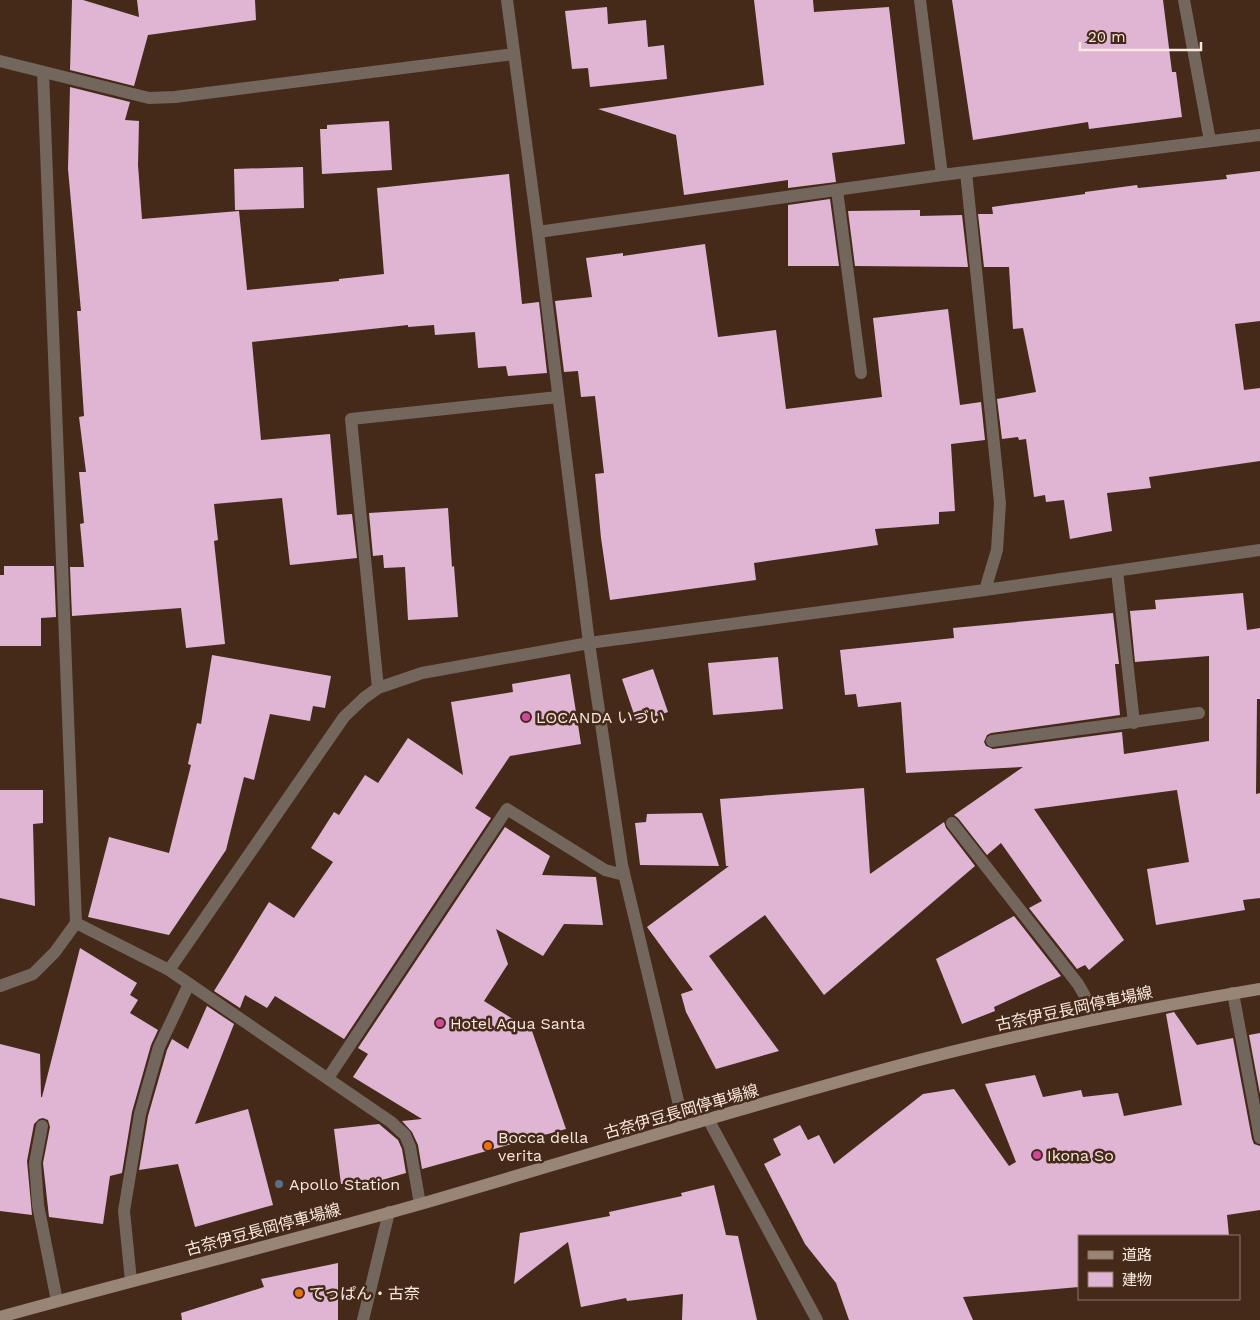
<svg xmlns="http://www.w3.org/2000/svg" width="1260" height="1320" viewBox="0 0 1260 1320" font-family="'Work Sans','Noto Sans JP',sans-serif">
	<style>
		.building { fill: #e0b5d4 }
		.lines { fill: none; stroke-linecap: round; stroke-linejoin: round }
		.service { stroke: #73675d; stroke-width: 12 }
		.minor { stroke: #73675d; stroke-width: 12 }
		.secondary { stroke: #988575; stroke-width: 12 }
		.hotel-dot { fill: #d1479c; stroke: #452a1a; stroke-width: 2 }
		.food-dot { fill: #e8710a; stroke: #452a1a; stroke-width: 2 }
		.service-dot { fill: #5c6f8a; stroke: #452a1a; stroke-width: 2 }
		.labels { text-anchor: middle; stroke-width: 5; stroke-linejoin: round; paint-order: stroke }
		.poi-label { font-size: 16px; fill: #fbe9df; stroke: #452a1a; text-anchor: start }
		.street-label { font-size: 16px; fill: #fbe9df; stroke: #452a1a }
	</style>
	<rect width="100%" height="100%" fill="#452a1a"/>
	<path class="building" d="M 72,0 L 83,0 L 139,17 L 137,0 L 255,0 L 256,20 L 148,35 L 134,86 L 70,70 Z
		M 754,0 L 813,0 L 814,12 L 889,7 L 905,144 L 832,153 L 836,182 L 788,188 L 788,180 L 684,195 L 676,135 L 598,109 L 764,85 Z
		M 952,0 L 1163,0 L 1172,72 L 1176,72 L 1182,117 L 1089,129 L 1088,122 L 973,140 Z
		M 607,7 L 608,24 L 646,20 L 648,47 L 664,45 L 667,79 L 590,87 L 588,68 L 572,69 L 565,11 Z
		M 70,87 L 130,102 L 125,120 L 139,121 L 138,165 L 142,219 L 239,211 L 247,290 L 339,281 L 339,279 L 384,274 L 377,188 L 509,174 L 522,304 L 539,302 L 547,373 L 508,376 L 506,366 L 478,368 L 475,332 L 435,335 L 434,325 L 408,327 L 408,325 L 252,342 L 261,440 L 330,434 L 337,515 L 352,514 L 357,558 L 290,565 L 282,498 L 214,504 L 218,540 L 214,541 L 225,644 L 186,648 L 181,608 L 72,616 L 70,567 L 84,567 L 80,524 L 84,523 L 79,472 L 86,472 L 79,417 L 84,416 L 77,311 L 81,311 L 68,169 Z
		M 389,121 L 392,170 L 322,174 L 320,129 L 327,129 L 327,125 Z
		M 303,167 L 304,208 L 235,210 L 234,169 Z
		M 1260,171 L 1260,321 L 1235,324 L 1244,390 L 1260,388 L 1260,461 L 1149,477 L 1151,488 L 1107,493 L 1112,531 L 1070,539 L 1064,500 L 1046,502 L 1045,495 L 1034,497 L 1026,439 L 1019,440 L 1018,437 L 1002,439 L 997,399 L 1036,392 L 1023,328 L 1013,329 L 1009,267 L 984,267 L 978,214 L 993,214 L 992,207 L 1085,194 L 1085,192 L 1137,185 L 1138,188 L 1227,179 L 1226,175 Z
		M 830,199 L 839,266 L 788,266 L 788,205 Z
		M 920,210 L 920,216 L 962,215 L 968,267 L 855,266 L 848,211 Z
		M 705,244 L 718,337 L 776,330 L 786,409 L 882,397 L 873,318 L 948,309 L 960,405 L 981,402 L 985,440 L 951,444 L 955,511 L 939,512 L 939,524 L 875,529 L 878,545 L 754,563 L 756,580 L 610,600 L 601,538 L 595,474 L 604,473 L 595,396 L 581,397 L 578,371 L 564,372 L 555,301 L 592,297 L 586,258 L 623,253 L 623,256 Z
		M 448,508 L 452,567 L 454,566 L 458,617 L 408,620 L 405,567 L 384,568 L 383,555 L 373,556 L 369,513 Z
		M 4,566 L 54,566 L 56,617 L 41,618 L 41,646 L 0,646 L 0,575 L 4,575 Z
		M 1243,593 L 1247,630 L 1260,628 L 1260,699 L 1257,699 L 1256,794 L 1260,793 L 1260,898 L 1243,900 L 1245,910 L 1156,925 L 1147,869 L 1189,862 L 1177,790 L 1034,809 L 1124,940 L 1089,970 L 1085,965 L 1077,969 L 1029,908 L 1042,901 L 1001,843 L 987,855 L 958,818 L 954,815 L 1023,767 L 906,773 L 901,702 L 858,707 L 856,694 L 845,695 L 840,650 L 954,638 L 953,628 L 1113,613 L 1119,664 L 1115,664 L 1120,715 L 991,733 L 987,735 L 984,742 L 986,746 L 993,749 L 1122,732 L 1124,754 L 1209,741 L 1209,656 L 1135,662 L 1130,611 L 1156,609 L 1155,600 Z
		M 212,655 L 331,676 L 325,708 L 313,706 L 310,721 L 270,714 L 254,780 L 244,777 L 226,850 L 169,935 L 88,917 L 109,837 L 169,853 L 191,765 L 188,764 L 197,723 L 201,724 Z
		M 778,657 L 783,709 L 713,715 L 708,663 Z
		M 653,669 L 668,712 L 637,723 L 622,679 Z
		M 570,674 L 581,744 L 510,756 L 475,808 L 491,818 L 344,1039 L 275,996 L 267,1008 L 245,995 L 240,1008 L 214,991 L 269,902 L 294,918 L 333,862 L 311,848 L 334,812 L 339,815 L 365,775 L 378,783 L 408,738 L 463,775 L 451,702 L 513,692 L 512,684 Z
		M 864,788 L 870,874 L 944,822 L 946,828 L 975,866 L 824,995 L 765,915 L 709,956 L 779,1051 L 716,1069 L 686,1012 L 681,994 L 693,990 L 647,927 L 729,866 L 726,866 L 720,799 Z
		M 0,790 L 43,790 L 43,823 L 33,824 L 35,906 L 0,898 Z
		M 702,813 L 719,866 L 640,865 L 635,823 L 646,822 L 647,814 Z
		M 505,827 L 550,856 L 542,875 L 596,877 L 603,925 L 564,924 L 543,956 L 496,929 L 508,964 L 484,1001 L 532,1031 L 566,1129 L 422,1169 L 418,1145 L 412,1132 L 402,1121 L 422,1119 L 353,1077 L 368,1054 L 358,1048 Z
		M 1014,916 L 1061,976 L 994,1007 L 995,1011 L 962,1024 L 936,959 Z
		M 80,948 L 137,983 L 130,995 L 138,1000 L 130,1013 L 158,1030 L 151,1045 L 132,1112 L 122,1173 L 110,1176 L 103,1224 L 49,1217 L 43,1163 L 50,1127 L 48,1120 L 43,1118 L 39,1119 L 34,1124 L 27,1161 L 32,1215 L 0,1211 L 0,1044 L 40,1054 L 41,1097 L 42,1097 Z
		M 207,1006 L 234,1024 L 195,1124 L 248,1109 L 273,1205 L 195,1227 L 178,1164 L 139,1170 L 148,1116 L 167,1050 L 172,1039 L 188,1049 Z
		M 1174,1012 L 1197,1045 L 1233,1038 L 1252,1139 L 1254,1144 L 1260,1146 L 1260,1210 L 1227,1215 L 1229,1236 L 1079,1236 L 1079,1287 L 963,1297 L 973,1320 L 849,1320 L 836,1283 L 805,1244 L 764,1164 L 781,1155 L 773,1139 L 800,1125 L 808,1140 L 819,1135 L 834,1164 L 923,1094 L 954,1089 L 1009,1166 L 1016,1162 L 985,1084 L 1035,1075 L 1043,1097 L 1081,1090 L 1083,1097 L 1118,1093 L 1124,1116 L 1182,1105 L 1166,1014 Z
		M 1260,1033 L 1260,1094 L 1249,1035 Z
		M 379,1124 L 398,1140 L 402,1149 L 406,1173 L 382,1180 L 341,1184 L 334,1129 Z
		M 714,1185 L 726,1235 L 738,1236 L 757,1320 L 682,1320 L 683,1294 L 627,1301 L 626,1298 L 581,1307 L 568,1242 L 514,1284 L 520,1233 L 610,1216 L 609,1212 L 682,1196 L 681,1193 Z
		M 338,1263 L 338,1320 L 182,1320 L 181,1313 L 264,1287 L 261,1279 Z"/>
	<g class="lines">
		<path class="service" d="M 837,190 L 861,373
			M 1117,571 L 1134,723
			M 992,741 L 1199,713
			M 952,823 L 1078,984 L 1086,998 L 1094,1019
			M 1233,993 L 1260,1138
			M 328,1078 L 507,809 L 605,870 L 624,875"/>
		<path class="minor" d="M 507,0 L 538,232 L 589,643 L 622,865 L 684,1126
			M 920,0 L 942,175
			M 1184,0 L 1210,141
			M 0,61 L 149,98 L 175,97 L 514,54
			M 966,172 L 1000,503 L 997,550 L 985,590
			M 538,232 L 942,175 L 1260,135
			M 378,688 L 351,419 L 558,397
			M 76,923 L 169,970 L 391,1122 L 405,1135 L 410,1147 L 420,1204
			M 169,970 L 344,717 L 364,698 L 378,688 L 422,673 L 589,643 L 985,590 L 1260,550
			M 0,986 L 33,974 L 55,952 L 76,923 L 43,72
			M 708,1119 L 817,1320
			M 42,1126 L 35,1163 L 38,1205 L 57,1301
			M 131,1281 L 124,1211 L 140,1114 L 159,1047 L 189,984
			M 363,1320 L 389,1212"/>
		<path class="secondary" d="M 0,1317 C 141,1278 283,1243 424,1203 C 579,1158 733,1110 889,1068 C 1011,1035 1135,1010 1260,989"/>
	</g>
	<g class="hotel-dot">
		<circle cx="526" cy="717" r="5"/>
		<circle cx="440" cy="1023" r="5"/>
		<circle cx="1037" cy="1155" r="5"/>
	</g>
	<g class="food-dot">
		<circle cx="488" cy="1146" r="5"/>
		<circle cx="299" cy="1293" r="5"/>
	</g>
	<circle class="service-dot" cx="279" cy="1184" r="5"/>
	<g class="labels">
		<g class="poi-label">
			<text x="536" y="723">LOCANDA いづい</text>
			<text x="450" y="1029">Hotel Aqua Santa</text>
			<text x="498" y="1143">Bocca della<tspan x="498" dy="18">verita</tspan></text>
			<text x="1047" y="1161">Ikona So</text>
			<text x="289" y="1190">Apollo Station</text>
			<text x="309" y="1299">てっぱん・古奈</text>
		</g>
		<g class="street-label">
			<text transform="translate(1074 1008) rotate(-12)" y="6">古奈伊豆長岡停車場線</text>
			<text transform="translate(681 1111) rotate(-16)" y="6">古奈伊豆長岡停車場線</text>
			<text transform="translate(263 1229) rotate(-15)" y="6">古奈伊豆長岡停車場線</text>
		</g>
	</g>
	<rect x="1078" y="1235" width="162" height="65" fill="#452a1a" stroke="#8e7669"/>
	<rect x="1088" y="1251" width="25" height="8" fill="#988575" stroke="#8e7669"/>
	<text x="1122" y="1260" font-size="15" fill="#fbe9df">道路</text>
	<rect x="1088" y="1272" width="25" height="15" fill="#e0b5d4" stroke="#8e7669"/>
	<text x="1122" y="1285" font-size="15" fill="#fbe9df">建物</text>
	<path d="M1080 42v8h121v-8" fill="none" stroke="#fbe9df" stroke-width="2.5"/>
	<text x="1088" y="42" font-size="15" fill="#fbe9df" stroke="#452a1a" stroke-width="4" paint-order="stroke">20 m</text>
</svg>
